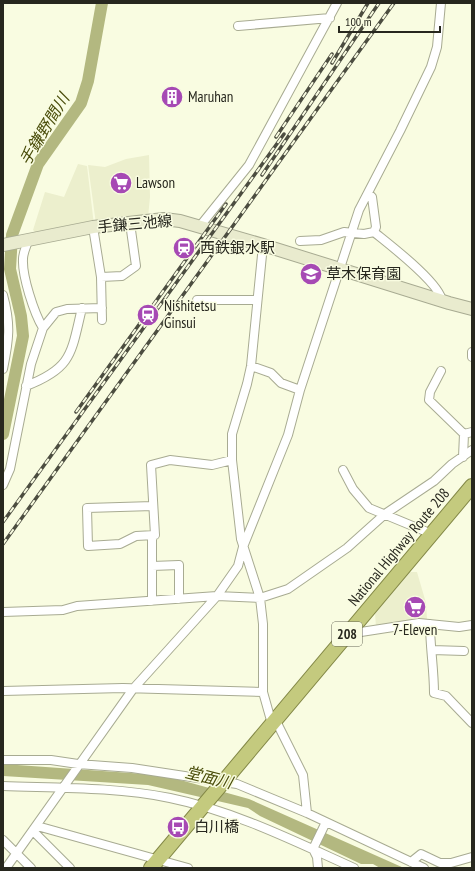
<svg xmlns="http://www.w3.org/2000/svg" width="475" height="871" viewBox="0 0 475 871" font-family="'PT Sans Narrow','Noto Sans JP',sans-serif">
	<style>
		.built { fill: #ecefcd }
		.water { fill: #b3b880 }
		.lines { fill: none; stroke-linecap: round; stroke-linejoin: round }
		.river { stroke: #b3b880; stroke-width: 12 }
		.minor-casing { stroke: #a8ab92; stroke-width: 10 }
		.secondary-casing { stroke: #a8ab92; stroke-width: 14 }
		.trunk-casing { stroke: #838847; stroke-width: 16 }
		.minor { stroke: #fff; stroke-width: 8 }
		.secondary { stroke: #e9ebce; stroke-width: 12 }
		.trunk { stroke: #c4ca7e; stroke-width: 14 }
		.rail-casing { stroke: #4c4d40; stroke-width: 3.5 }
		.rail { stroke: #f9fce1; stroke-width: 2; stroke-dasharray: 6; stroke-linecap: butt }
		.labels { text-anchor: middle; stroke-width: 3; stroke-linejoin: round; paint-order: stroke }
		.shield { fill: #f9fce1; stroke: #666758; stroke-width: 1 }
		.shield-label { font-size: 14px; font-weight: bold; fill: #27271e }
		.poi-label { font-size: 15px; fill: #27271e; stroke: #f9fce1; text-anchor: start }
		.street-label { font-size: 15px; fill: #27271e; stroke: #f9fce1 }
		.water-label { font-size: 16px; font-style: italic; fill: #4a4d0a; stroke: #f9fce1 }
	</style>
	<rect width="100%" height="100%" fill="#f9fce1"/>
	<path class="built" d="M 149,155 L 150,197 L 148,217 L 96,224 L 88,165 L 105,167 L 126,159 Z
		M 78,164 L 87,166 L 94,225 L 38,235 L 33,230 L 45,192 L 64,197 Z
		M 408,572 L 417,572 L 426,603 L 427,619 L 405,621 L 376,627 L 375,613 Z"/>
	<path class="water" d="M 3,764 L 159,775 L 184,781 L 249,799 L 404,868 L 380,868 L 373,864 L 361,864 L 260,816 L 248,808 L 148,785 L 3,776 Z"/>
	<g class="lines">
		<path class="river" d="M 3,434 L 23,336 L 21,316 L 10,269 L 12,235 L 38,164 L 81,103 L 88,81 L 102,3"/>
		<g class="minor-casing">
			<path id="minor" d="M 238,26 L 330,18
				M 200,226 L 249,165 L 337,3
				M 93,227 L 101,277 L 102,320
				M 374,232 C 390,245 440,283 442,301
				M 28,241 C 26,247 23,253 23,259 C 22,276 34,313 43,328
				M 300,241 L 321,240 L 344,232 L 364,234 L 374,232 L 376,227 L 372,197 L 368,193
				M 263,245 L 251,366 L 247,384 L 232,434 L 232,460 L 241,539 L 260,598 L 263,624 L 263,692 L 272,724
				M 101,277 L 122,276 L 136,266 L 130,223
				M 3,295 C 11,324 9,340 3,369
				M 197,300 L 257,300
				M 472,352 L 472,357
				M 251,366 L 271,373 L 281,383 L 300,390
				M 441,371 L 430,392 L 429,400 L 464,434 L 463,457
				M 26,386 C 73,368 71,353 82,308
				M 464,434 L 472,432
				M 343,470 L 353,489 L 369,508 L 432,534
				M 3,485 L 10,469 L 31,364 L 43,328 L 56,312 L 67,309 L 102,308
				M 153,506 L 87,508 L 88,546 L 120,544 L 136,536 L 155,535 L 151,465 L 170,460 L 212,465 L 232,460
				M 152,535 L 152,601
				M 152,566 L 179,565 L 179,599
				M 3,612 L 63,610 L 77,606 L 217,596 L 260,598 L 288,589 L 347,548 L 385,514 L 434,481 L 452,464 L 472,450
				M 430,624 C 430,647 434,669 434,693 L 446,696 L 472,723
				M 348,634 L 419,623 L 459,627 L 472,625
				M 432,650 L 464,651
				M 3,691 L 123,688 L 263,692
				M 275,719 L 303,775 L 307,813
				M 3,760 L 51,760 L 78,764 L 132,768 L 237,784 L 307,813 L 424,868
				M 3,786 C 58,788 116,787 170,798 C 234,811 294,841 354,868
				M 37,826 L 188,868
				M 33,831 L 70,868
				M 3,840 L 31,868
				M 313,849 L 326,822
				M 313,849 L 317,857 L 318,868
				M 411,862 L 421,854 L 440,863 L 451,863 L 472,857
				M 6,868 L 133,689 L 217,596 L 238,566 L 243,547 L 288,435 L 300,390 L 359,210 L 400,131 L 431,67 L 437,47 L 441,3"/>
		</g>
		<g class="secondary-casing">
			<path id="secondary" d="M 3,245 L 93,227 L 164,219 L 180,221 L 263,245 L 449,303 L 472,309"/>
		</g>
		<g class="trunk-casing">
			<path id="trunk" d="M 151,868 L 472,486"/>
		</g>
		<use href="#minor" class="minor"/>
		<use href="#secondary" class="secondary"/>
		<use href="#trunk" class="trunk"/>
		<g class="rail-casing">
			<path id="rail" d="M 332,63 L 368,3
				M 276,137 L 332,54
				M 262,175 L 379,3
				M 76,412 L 226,204
				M 3,522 L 284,134
				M 3,544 L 394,3"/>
		</g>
		<use href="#rail" class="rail"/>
	</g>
	<defs>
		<g id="building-disc" transform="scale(1.15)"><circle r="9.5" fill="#a649b4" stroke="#f9fce1"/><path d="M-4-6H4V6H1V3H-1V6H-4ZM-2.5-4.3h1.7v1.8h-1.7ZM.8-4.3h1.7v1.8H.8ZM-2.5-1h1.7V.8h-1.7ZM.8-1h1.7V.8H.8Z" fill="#fff"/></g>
		<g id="supermarket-disc" transform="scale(1.15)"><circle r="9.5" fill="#a649b4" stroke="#f9fce1"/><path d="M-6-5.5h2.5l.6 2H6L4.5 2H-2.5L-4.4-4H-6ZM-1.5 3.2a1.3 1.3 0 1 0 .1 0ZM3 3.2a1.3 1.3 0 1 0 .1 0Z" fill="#fff"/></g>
		<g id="station-disc" transform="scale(1.15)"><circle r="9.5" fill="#a649b4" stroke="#f9fce1"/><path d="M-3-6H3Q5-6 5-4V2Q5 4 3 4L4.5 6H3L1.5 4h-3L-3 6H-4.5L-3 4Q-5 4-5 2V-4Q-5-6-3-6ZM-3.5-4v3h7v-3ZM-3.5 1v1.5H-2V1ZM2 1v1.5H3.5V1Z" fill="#fff"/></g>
		<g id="school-disc" transform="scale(1.15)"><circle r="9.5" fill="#a649b4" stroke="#f9fce1"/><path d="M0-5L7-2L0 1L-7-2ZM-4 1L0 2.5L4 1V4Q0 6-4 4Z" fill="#fff"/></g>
		<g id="bus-disc" transform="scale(1.15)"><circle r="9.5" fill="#a649b4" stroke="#f9fce1"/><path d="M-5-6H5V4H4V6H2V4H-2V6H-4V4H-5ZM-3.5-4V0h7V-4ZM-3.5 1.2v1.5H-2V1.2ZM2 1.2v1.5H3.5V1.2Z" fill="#fff"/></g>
	</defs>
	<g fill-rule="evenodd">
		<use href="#building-disc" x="172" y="97"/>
		<use href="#supermarket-disc" x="121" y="183"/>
		<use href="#station-disc" x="184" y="248"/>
		<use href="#school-disc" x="311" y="274"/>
		<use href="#station-disc" x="148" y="315"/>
		<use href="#supermarket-disc" x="415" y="607"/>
		<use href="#bus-disc" x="178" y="827"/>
	</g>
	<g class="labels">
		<rect class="shield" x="332" y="622" width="30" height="24" rx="3"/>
		<g class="shield-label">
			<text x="347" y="639">208</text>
		</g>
		<g class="poi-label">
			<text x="188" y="102">Maruhan</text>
			<text x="136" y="188">Lawson</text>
			<text x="200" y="253">西鉄銀水駅</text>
			<text x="326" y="279">草木保育園</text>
			<text x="164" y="311">Nishitetsu<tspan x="164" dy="17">Ginsui</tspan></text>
			<text x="415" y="635" text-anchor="middle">7-Eleven</text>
			<text x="194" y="832">白川橋</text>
		</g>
		<g class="street-label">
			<text transform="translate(135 224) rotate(-5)" y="5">手鎌三池線</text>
			<text transform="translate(399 547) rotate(-50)" y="5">National Highway Route 208</text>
		</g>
		<g class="water-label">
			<text transform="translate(44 129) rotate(-59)" y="6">手鎌野間川</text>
			<text transform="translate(209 777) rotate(14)" y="6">堂面川</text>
		</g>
	</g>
	<rect width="475" height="871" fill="none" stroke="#27271e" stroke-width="8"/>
	<path d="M339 26v6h101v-6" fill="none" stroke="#27271e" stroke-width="2"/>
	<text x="345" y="26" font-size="12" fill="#27271e" stroke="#f9fce1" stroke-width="3" paint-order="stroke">100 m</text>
</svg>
